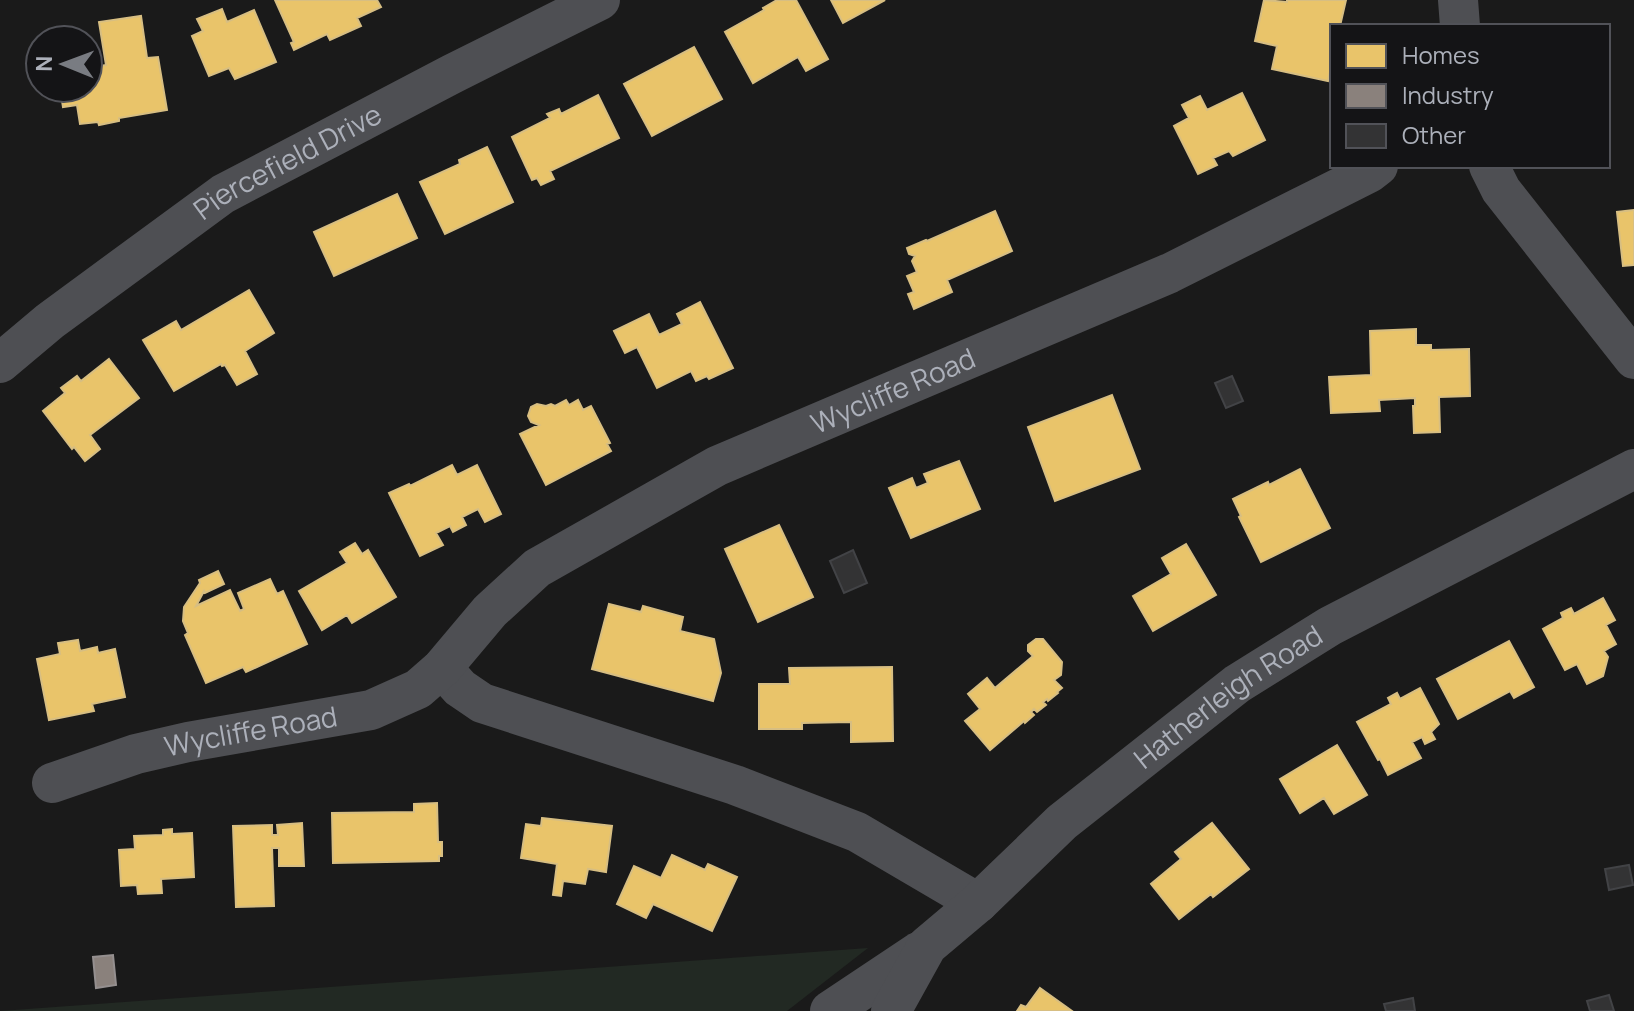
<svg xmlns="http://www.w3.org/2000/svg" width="1634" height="1011" viewBox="0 0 1634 1011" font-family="Manrope,sans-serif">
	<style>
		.green { fill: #222923 }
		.homes { fill: #e9c46a; stroke: #d7be82; stroke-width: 2 }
		.industry { fill: #8a817c; stroke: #948f8f; stroke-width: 2 }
		.building { fill: #333334; stroke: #424346; stroke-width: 2 }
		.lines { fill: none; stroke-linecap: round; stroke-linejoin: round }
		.street { stroke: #4e4f53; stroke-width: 40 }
		.labels { text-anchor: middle; stroke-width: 8; stroke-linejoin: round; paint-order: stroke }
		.street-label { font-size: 28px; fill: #acb0ba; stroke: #141416 }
	</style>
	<rect width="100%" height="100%" fill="#1a1a1a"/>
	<path class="green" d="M 868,948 L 787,1011 L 0,1011 Z"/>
	<path class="homes" d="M 275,0 L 377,0 L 381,7 L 357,18 L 361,26 L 330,40 L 327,34 L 294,50 L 291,43 L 294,42 Z
		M 777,0 L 796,0 L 828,59 L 806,71 L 798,57 L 753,83 L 725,32 L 764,10 L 763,8 Z
		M 831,0 L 885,0 L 843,23 Z
		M 1264,0 L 1287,2 L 1287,0 L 1346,0 L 1340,26 L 1332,26 L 1332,63 L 1328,81 L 1272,69 L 1277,46 L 1255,41 Z
		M 222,9 L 227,22 L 254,10 L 276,62 L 235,79 L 229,68 L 209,76 L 192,36 L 203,31 L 197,19 Z
		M 141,16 L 147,58 L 158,57 L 167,110 L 119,118 L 119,121 L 99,125 L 98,122 L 80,124 L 77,105 L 63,107 L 60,88 L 88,88 L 88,68 L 106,65 L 99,22 Z
		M 694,47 L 722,99 L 652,136 L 624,84 Z
		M 1242,93 L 1265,140 L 1233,156 L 1229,151 L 1213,158 L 1217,165 L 1198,174 L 1174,126 L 1189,118 L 1182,105 L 1200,96 L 1207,110 Z
		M 598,95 L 619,138 L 550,171 L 554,179 L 541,185 L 537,178 L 532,180 L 512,137 L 550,118 L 547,114 L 559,109 L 561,114 Z
		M 487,147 L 513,202 L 445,234 L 420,182 L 460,164 L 459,160 Z
		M 397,194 L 417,238 L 334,276 L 314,232 Z
		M 1634,210 L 1634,265 L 1623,266 L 1617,212 Z
		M 995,211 L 1012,251 L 947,280 L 952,292 L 914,309 L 908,294 L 914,292 L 907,276 L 917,272 L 912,261 L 915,256 L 909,254 L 907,248 L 926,240 L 927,241 Z
		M 249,290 L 274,333 L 245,351 L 257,374 L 237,385 L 225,365 L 222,366 L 221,364 L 174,391 L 143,340 L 176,321 L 181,330 Z
		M 700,302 L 733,368 L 709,379 L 707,376 L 696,381 L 691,371 L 657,388 L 637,347 L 625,353 L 614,331 L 649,314 L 659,335 L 682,324 L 677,314 Z
		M 1416,329 L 1416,345 L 1431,345 L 1431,350 L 1469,349 L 1470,396 L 1439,397 L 1440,432 L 1414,433 L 1413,406 L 1415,406 L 1415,398 L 1379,400 L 1380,411 L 1331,413 L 1329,377 L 1371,375 L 1370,331 Z
		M 109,359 L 139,398 L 90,435 L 100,449 L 85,461 L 74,447 L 72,449 L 43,411 L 65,393 L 61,388 L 77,376 L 81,381 Z
		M 1112,395 L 1140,469 L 1055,501 L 1028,427 Z
		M 566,400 L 569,405 L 578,400 L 583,410 L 591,406 L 610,443 L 607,444 L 611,451 L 546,485 L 520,434 L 539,425 L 531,422 L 528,416 L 531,407 L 537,404 L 546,406 L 551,404 L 555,406 Z
		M 959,461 L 980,509 L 911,538 L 889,488 L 912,478 L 916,488 L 928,483 L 924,474 Z
		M 452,465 L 457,475 L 477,465 L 501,514 L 485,522 L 478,509 L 462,517 L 466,525 L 453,532 L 450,526 L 436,533 L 443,545 L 420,556 L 389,493 L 409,484 L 410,486 Z
		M 1300,469 L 1330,528 L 1261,562 L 1239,517 L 1241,516 L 1233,499 L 1268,482 L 1269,485 Z
		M 779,525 L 813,597 L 758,622 L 725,549 Z
		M 355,543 L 362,554 L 368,550 L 396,597 L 352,623 L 347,615 L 322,630 L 299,591 L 347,563 L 340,552 Z
		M 1186,544 L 1216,595 L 1153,631 L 1133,596 L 1171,574 L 1162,558 Z
		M 218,571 L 224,584 L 205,593 L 204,591 L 196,606 L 230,590 L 240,611 L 244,609 L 238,593 L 270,579 L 277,594 L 283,591 L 307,644 L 246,672 L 243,667 L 206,683 L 185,635 L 188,633 L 183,621 L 184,607 L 200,583 L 199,580 Z
		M 1603,598 L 1615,620 L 1606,625 L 1616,644 L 1604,651 L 1608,657 L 1603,676 L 1587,684 L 1577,664 L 1565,670 L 1543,629 L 1563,618 L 1561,613 L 1571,608 L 1574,614 Z
		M 609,604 L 641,612 L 643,606 L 683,617 L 680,631 L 714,639 L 721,673 L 713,701 L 592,669 Z
		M 1036,639 L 1043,639 L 1062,662 L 1061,675 L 1054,680 L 1062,688 L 1057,692 L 1058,693 L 1048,701 L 1047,699 L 1043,702 L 1046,705 L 1037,712 L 1034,709 L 1031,712 L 1034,715 L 1025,723 L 1024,721 L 990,750 L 965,721 L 980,709 L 968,694 L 987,678 L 995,688 L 1033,656 L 1028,651 L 1028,645 Z
		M 78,640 L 80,651 L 97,647 L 98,653 L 115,649 L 125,697 L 92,704 L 94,711 L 49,720 L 37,659 L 60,654 L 58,643 Z
		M 1509,641 L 1534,687 L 1514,698 L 1510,691 L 1458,719 L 1437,679 Z
		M 892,667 L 893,741 L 851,742 L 851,722 L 802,723 L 802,729 L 759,729 L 759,684 L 790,684 L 789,668 Z
		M 1420,688 L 1439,724 L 1431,732 L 1435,739 L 1425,744 L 1422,737 L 1412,742 L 1421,758 L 1388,775 L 1380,759 L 1378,760 L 1357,722 L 1391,704 L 1388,698 L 1397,693 L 1400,699 Z
		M 1337,745 L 1367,795 L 1334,814 L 1324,798 L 1300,813 L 1280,779 Z
		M 437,803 L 438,842 L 442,842 L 442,856 L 439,856 L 439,861 L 333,863 L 332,813 L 414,812 L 414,804 Z
		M 542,818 L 612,826 L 606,872 L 588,869 L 585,884 L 563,881 L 561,896 L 553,895 L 557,864 L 521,858 L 526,824 L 541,826 Z
		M 302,823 L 304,866 L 279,866 L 279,848 L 272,848 L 274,906 L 236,907 L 233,826 L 272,825 L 272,835 L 278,835 L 277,825 Z
		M 1212,823 L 1249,869 L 1213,897 L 1211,894 L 1179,919 L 1151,884 L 1181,859 L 1175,852 Z
		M 172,829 L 172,834 L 192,833 L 194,877 L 161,879 L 162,893 L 138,894 L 137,885 L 121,886 L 119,850 L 135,849 L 134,836 L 163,835 L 163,830 Z
		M 672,855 L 705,870 L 708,864 L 737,877 L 712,931 L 653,904 L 646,918 L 617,904 L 634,866 L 661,878 Z
		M 1040,988 L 1072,1011 L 1017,1011 L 1021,1005 L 1026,1007 Z"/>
	<path class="industry" d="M 113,955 L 116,985 L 96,988 L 93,957 Z"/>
	<path class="building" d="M 1232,376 L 1243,401 L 1226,408 L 1215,383 Z
		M 853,550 L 867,583 L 844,593 L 830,561 Z
		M 1629,865 L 1633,885 L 1609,890 L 1605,869 Z
		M 1609,995 L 1614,1011 L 1590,1011 L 1587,1001 Z
		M 1413,998 L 1415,1011 L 1386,1011 L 1384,1004 Z"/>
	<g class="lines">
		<g class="street">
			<path d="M 1458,0 L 1460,26"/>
			<path d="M 1489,166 L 1501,190 L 1634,359"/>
			<path id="s1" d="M 0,363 L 50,321 L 223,194 L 452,74 L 600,0"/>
			<path d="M 442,668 L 460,688 L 482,703 L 735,785 L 857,832 L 978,903"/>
			<path id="s2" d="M 52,783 L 136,754 L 188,742 L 371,710 L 418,689 L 442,668 L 490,611 L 537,568 L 717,466 L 1170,273 L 1369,173 L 1378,166"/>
			<path d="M 830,1011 L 920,951"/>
			<path id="s3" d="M 891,1011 L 927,946 L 978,903 L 1062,822 L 1237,684 L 1330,626 L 1634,469"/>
		</g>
	</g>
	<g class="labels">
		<g class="street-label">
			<text dy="10" stroke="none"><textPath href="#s1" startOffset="352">Piercefield Drive</textPath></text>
			<text dy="10" stroke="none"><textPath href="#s2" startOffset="948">Wycliffe Road</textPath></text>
			<text dy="10" stroke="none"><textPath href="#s3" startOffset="466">Hatherleigh Road</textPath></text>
			<text dy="10" stroke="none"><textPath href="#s2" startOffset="206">Wycliffe Road</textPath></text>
		</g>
	</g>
	<rect x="1330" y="24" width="280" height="144" fill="#141416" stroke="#515258" stroke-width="2"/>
	<rect x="1346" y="44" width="40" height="24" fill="#e9c46a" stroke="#515258" stroke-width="2"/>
	<text x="1402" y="64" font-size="24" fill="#acb0ba">Homes</text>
	<rect x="1346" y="84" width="40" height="24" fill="#8a817c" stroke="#515258" stroke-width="2"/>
	<text x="1402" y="104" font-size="24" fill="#acb0ba">Industry</text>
	<rect x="1346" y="124" width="40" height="24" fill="#333334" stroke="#515258" stroke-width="2"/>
	<text x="1402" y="144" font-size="24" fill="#acb0ba">Other</text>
	<g transform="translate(64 64) rotate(271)"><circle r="38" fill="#141416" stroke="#515258" stroke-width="2"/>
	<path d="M0-6L14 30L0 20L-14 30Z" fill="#797c82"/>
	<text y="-12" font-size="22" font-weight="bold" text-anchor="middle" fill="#acb0ba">N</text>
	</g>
</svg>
